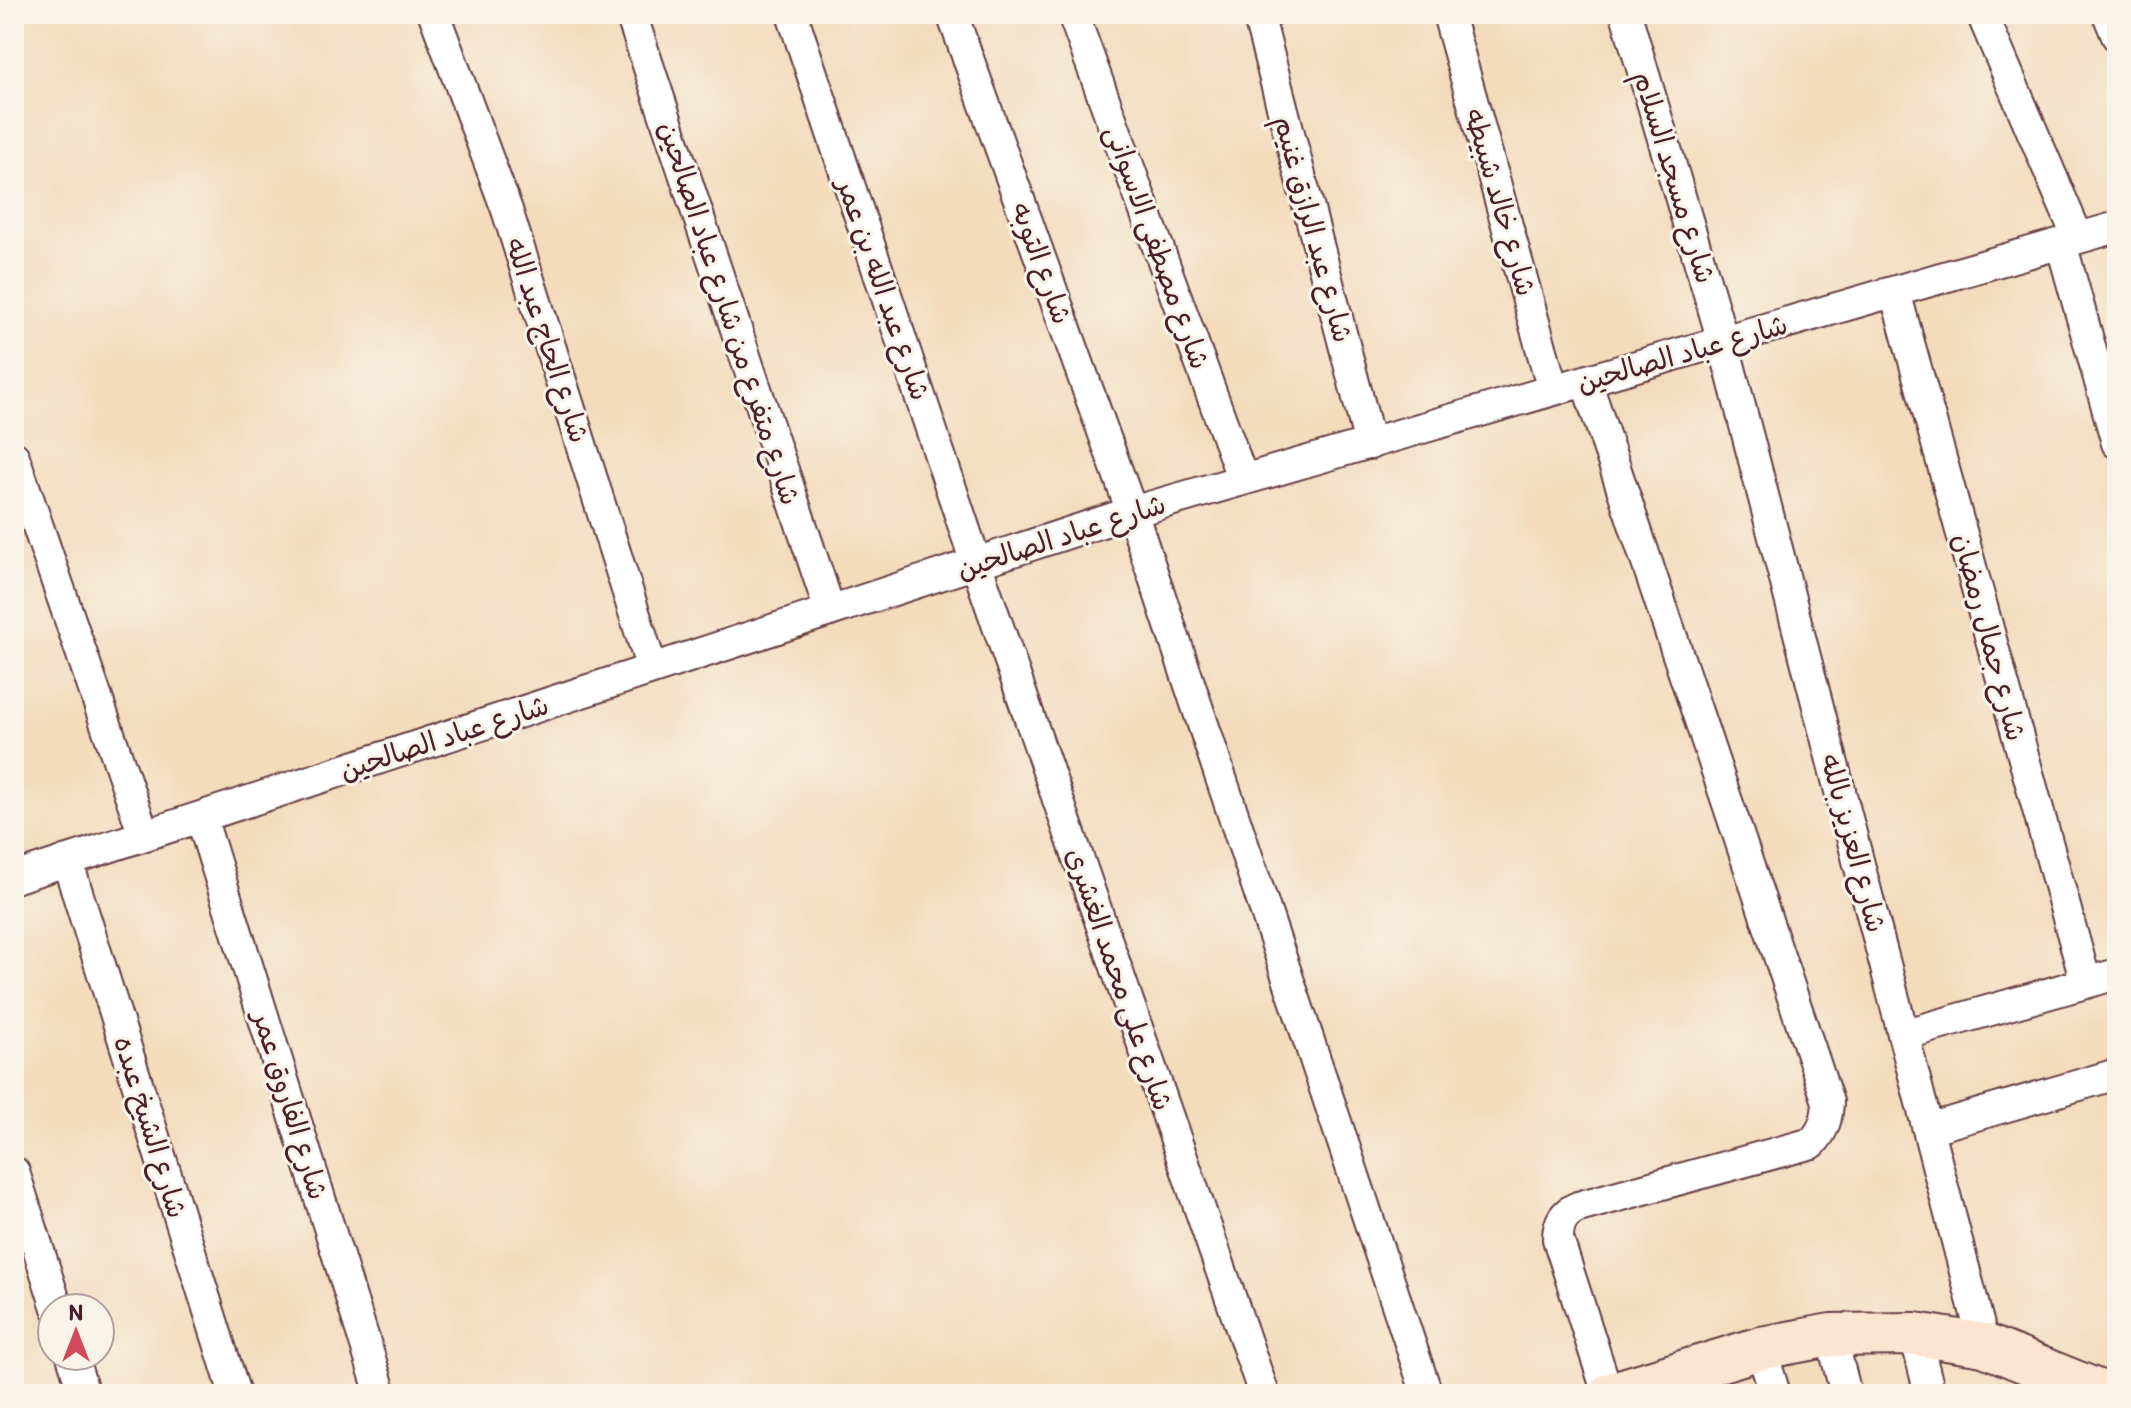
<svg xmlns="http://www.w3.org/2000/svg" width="2131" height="1408" viewBox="0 0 2131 1408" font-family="Itim,'Playpen Sans Arabic',sans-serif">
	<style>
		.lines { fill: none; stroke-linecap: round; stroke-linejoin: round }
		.minor-casing { stroke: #633b41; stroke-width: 34 }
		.secondary-casing { stroke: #633b41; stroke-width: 46 }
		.minor { stroke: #fff; stroke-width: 30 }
		.secondary { stroke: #fce5d0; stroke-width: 42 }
		.labels { text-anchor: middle; stroke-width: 6; stroke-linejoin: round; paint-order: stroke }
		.street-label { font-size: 28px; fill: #4a1f2b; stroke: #f7f3e8 }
	</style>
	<rect width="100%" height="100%" fill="#f7f3e8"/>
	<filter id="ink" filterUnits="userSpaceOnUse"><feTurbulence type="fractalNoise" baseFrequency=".0125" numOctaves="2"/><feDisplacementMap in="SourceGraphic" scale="16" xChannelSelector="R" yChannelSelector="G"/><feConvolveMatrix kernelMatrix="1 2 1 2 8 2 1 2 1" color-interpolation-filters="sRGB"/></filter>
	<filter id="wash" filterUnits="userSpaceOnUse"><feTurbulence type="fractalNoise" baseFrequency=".006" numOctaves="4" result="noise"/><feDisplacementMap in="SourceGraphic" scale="32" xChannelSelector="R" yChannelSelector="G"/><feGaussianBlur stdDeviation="1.8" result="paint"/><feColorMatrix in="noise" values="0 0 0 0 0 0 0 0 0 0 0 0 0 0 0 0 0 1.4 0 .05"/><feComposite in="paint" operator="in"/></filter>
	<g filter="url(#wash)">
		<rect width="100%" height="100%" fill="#f3dbbb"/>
	</g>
	<g filter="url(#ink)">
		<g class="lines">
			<g class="minor-casing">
				<path id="minor" d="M 434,14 L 507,210 L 652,669
					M 631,14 L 830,611
					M 792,14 L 976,563 L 1264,1394
					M 952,14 L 1132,512 L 1427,1394
					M 1073,14 L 1243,480
					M 1258,14 L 1370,444
					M 1448,14 L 1553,390
					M 1626,14 L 1723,341 L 1984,1345
					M 1982,14 L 2078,238
					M 2108,14 L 2117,36
					M 2061,243 L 2117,443
					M 1895,292 L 2086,983
					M 1586,381 L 1828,1102 C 1827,1119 1824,1130 1812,1143 L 1578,1207 C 1563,1213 1558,1224 1558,1239 L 1608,1394
					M 14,457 L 144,835
					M 201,817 L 381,1394
					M 67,860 L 235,1394
					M 14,878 L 1132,512 L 2117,227
					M 1903,1035 L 2117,974
					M 1928,1129 L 2117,1074
					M 14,1172 L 57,1308
					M 1915,1334 L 1930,1394
					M 1831,1335 L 1846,1394
					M 1761,1348 L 1775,1394
					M 72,1356 L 84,1394"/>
			</g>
			<g class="secondary-casing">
				<path id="secondary" d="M 1610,1394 L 1761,1348 L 1831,1335 L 1915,1334 L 1984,1345 L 2105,1394"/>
			</g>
			<use href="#minor" class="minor"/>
			<use href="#secondary" class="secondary"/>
		</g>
	</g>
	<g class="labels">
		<g class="street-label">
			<text transform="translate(1675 177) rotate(73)" y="10">شارع مسجد السلام</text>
			<text transform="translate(1501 202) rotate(74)" y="10">شارع خالد شبيطه</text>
			<text transform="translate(1314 229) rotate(75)" y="10">شارع عبد الرازق غنيم</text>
			<text transform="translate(1158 247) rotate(70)" y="10">شارع مصطفى الاسوانى</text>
			<text transform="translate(1042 263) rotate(70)" y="10">شارع التوبه</text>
			<text transform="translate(884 289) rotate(71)" y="10">شارع عبد الله بن عمر</text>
			<text transform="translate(730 313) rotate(72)" y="10">شارع متفرع من شارع عباد الصالحين</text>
			<text transform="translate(548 340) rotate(72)" y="10">شارع الحاج عبد الله</text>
			<text transform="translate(1682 353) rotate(-16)" y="10">شارع عباد الصالحين</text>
			<text transform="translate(1061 536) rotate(-18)" y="10">شارع عباد الصالحين</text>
			<text transform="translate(1990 637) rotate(75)" y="10">شارع جمال رمضان</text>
			<text transform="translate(444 737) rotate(-18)" y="10">شارع عباد الصالحين</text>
			<text transform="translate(1854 843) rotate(75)" y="10">شارع العزيز بالله</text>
			<text transform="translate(1120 979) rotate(71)" y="10">شارع على محمد الغشرى</text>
			<text transform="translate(291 1105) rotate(73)" y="10">شارع الفاروق عمر</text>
			<text transform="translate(151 1127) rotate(73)" y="10">شارع الشيخ عبده</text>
		</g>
	</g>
	<rect width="2131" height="1408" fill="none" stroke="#f7f3e8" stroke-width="48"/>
	<g transform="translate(76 1332)"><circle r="38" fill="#f7f3e8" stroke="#b29e9c" stroke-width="2"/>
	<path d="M0-6L14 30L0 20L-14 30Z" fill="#d1495b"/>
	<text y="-12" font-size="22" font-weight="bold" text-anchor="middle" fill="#4a1f2b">N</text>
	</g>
</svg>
